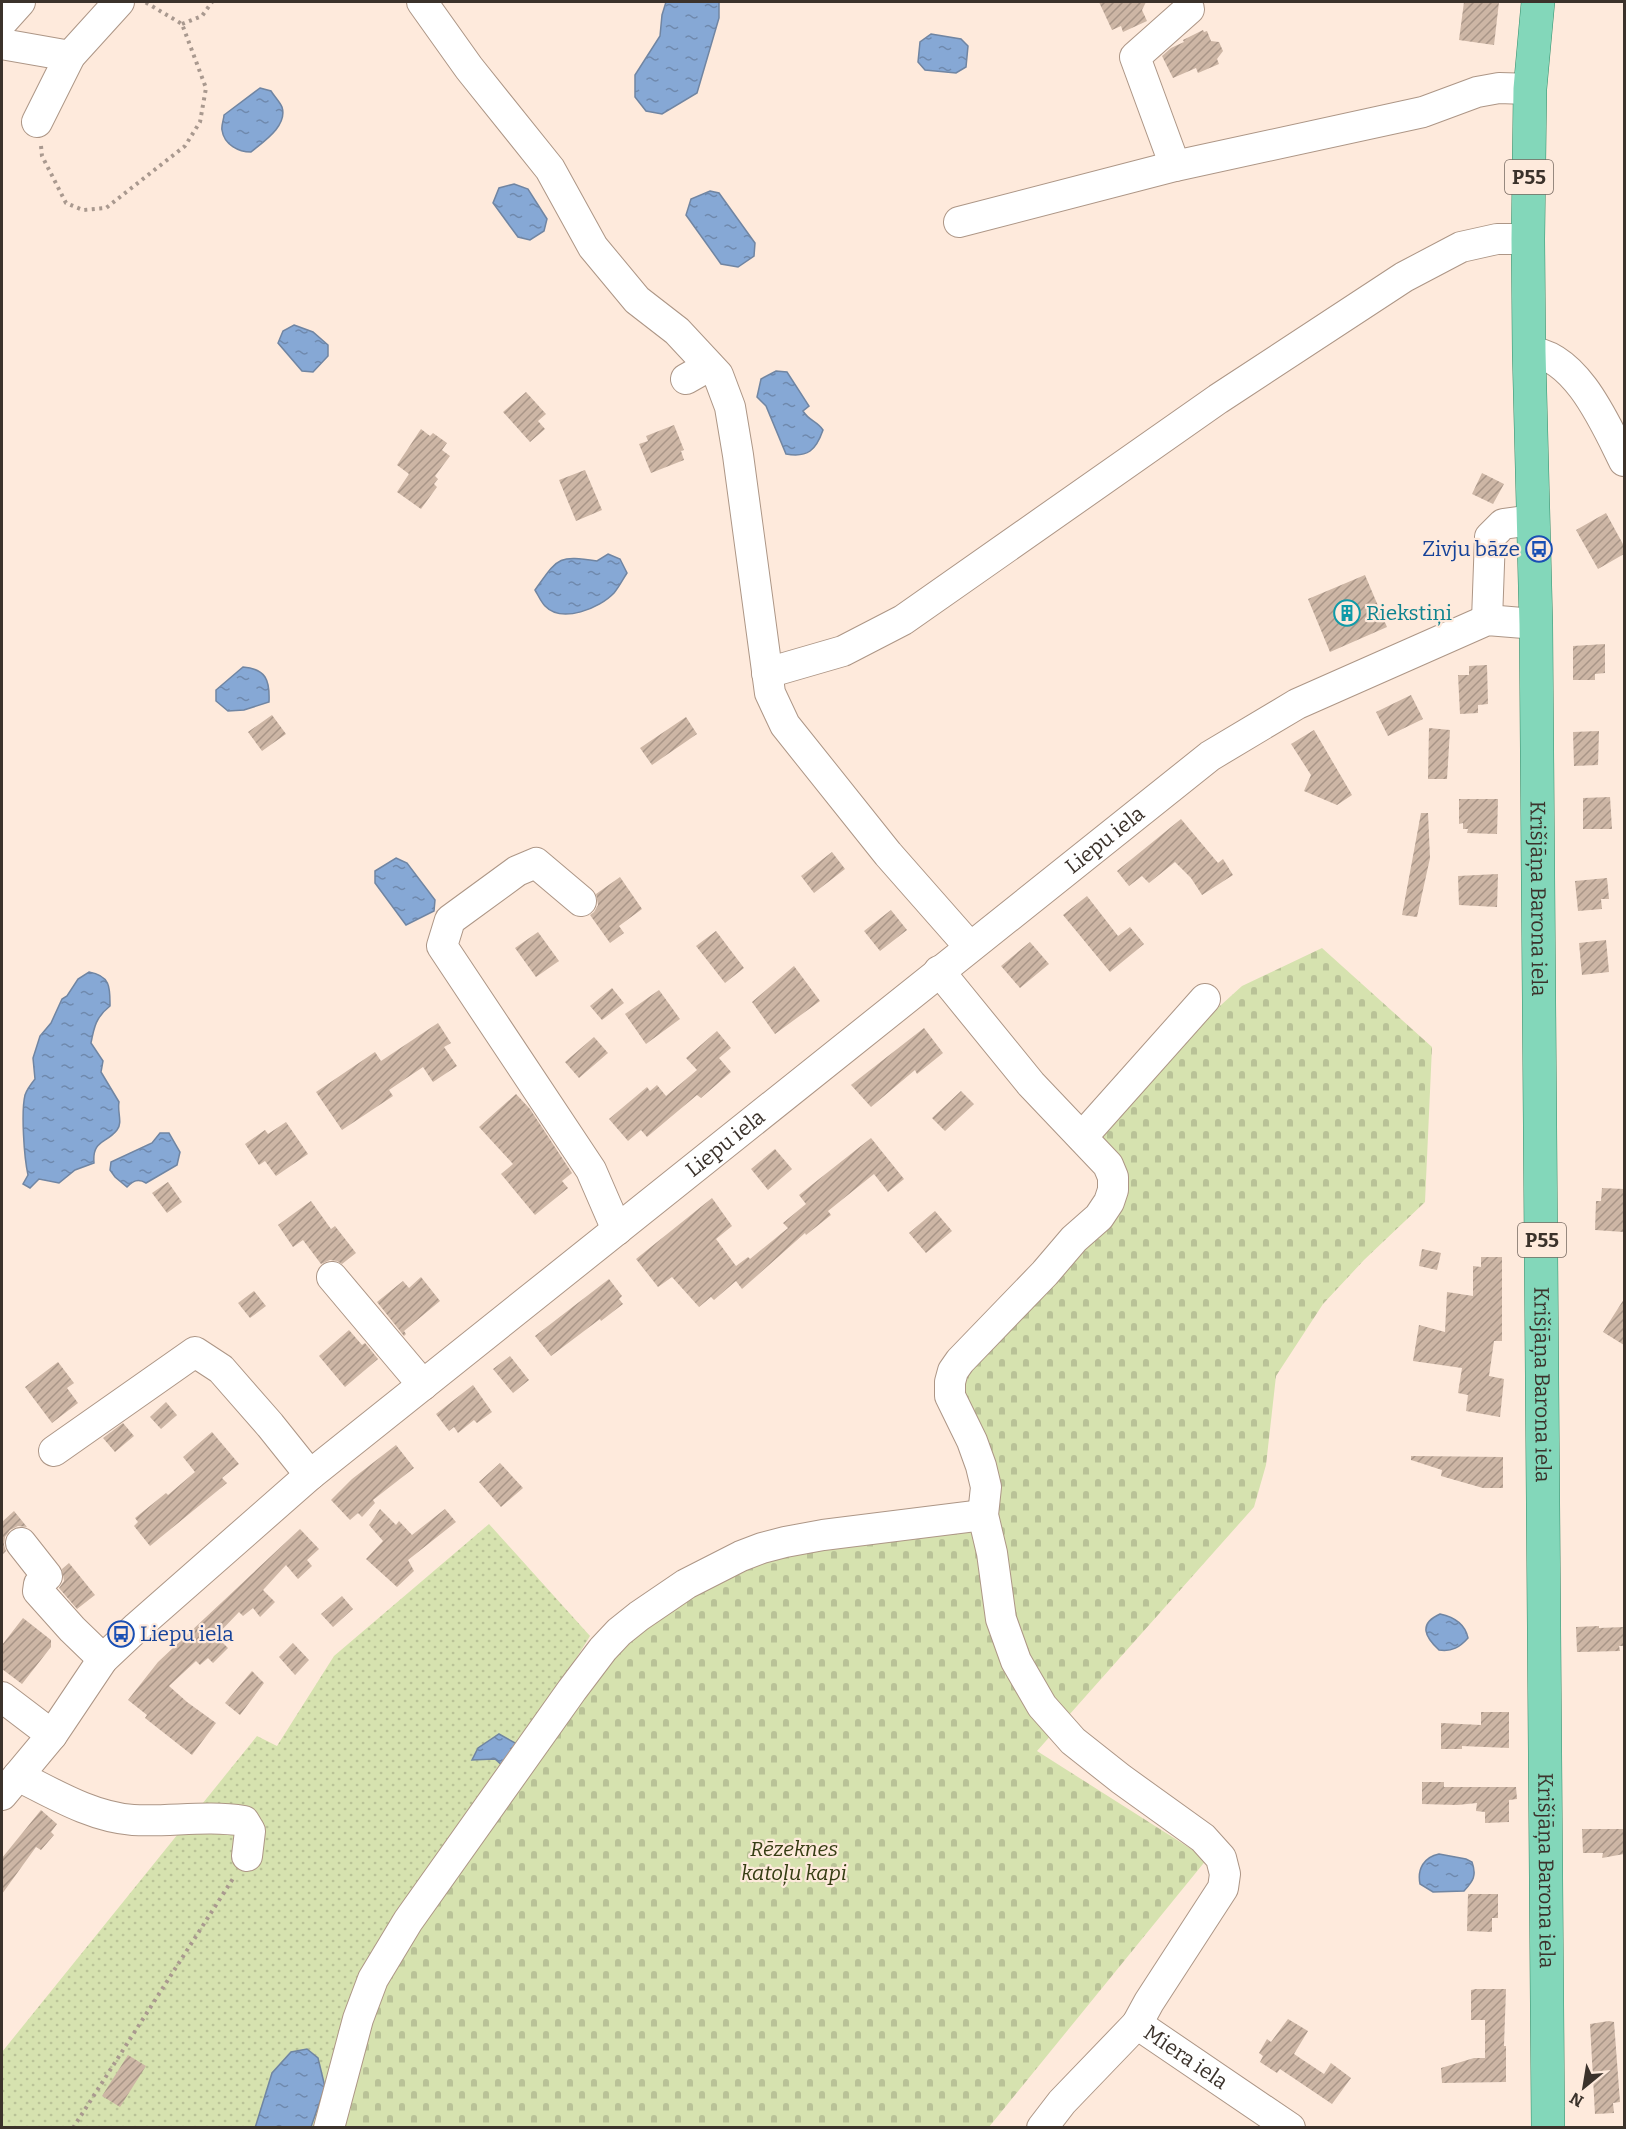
<svg xmlns="http://www.w3.org/2000/svg" width="1626" height="2129" viewBox="0 0 1626 2129" font-family="Bitter,serif">
	<style>
		.cemetery { fill: url(#cemetery-stones) }
		.park { fill: url(#park-dots) }
		.water { fill: url(#water-ripples); stroke: #7085a2; stroke-width: 1.5 }
		.building { fill: url(#building-hatch) }
		.lines { fill: none; stroke-linecap: round; stroke-linejoin: round }
		.minor-casing { stroke: #ad9686; stroke-width: 32 }
		.major-casing { stroke: #348c6a; stroke-width: 34 }
		.path { stroke: #a9998f; stroke-width: 4; stroke-dasharray: 3 4.5; stroke-linecap: butt }
		.minor { stroke: #fff; stroke-width: 30 }
		.major { stroke: #83d7ba; stroke-width: 33 }
		.labels { text-anchor: middle; stroke-width: 4.5; stroke-linejoin: round; paint-order: stroke }
		.shield { fill: #feeadc; stroke: #766960; stroke-width: 1.5 }
		.shield-label { font-size: 20px; font-weight: bold; fill: #3b322b }
		.transit-label { font-size: 21px; fill: #164399; stroke: #feeadc; text-anchor: end }
		.culture-label { font-size: 21px; fill: #0d838f; stroke: #feeadc; text-anchor: start }
		.street-label { font-size: 21px; fill: #3b322b; stroke: #feeadc }
		.park-label { font-size: 21px; font-style: italic; fill: #363d13; stroke: #feeadc }
	</style>
	<defs>
		<pattern id="cemetery-stones" width="16" height="16" patternUnits="userSpaceOnUse" patternTransform="scale(1.5)"><rect width="16" height="16" fill="#d6e2af"/><path d="M2 7V4a2 2 0 0 1 4 0v3zM10 15v-3a2 2 0 0 1 4 0v3z" fill="#b9c297"/></pattern>
		<pattern id="park-dots" width="8" height="8" patternUnits="userSpaceOnUse" patternTransform="scale(1.5)"><rect width="8" height="8" fill="#d6e2af"/><path d="M2 2h.1M6 6h.1" fill="none" stroke="#b9c297" stroke-width="1.8" stroke-linecap="round"/></pattern>
		<pattern id="water-ripples" width="26" height="14" patternUnits="userSpaceOnUse" patternTransform="scale(1.5)"><rect width="26" height="14" fill="#86a8d5"/><path d="M2 4q2-2 4 0t4 0M15 11q2-2 4 0t4 0" fill="none" stroke="#6f89ad"/></pattern>
		<pattern id="building-hatch" width="6" height="6" patternUnits="userSpaceOnUse" patternTransform="scale(1.5)"><rect width="6" height="6" fill="#cdb6a5"/><path d="M-1 1l2-2M0 6l6-6M5 7l2-2" fill="none" stroke="#a89587"/></pattern>
	</defs>
	<rect width="100%" height="100%" fill="#feeadc"/>
	<path class="cemetery" d="M 1322,948 L 1432,1047 L 1425,1202 L 1364,1260 L 1323,1304 L 1276,1376 L 1266,1465 L 1254,1507 L 1037,1751 L 1207,1859 L 989,2127 L 337,2128 L 361,2027 L 411,1941 L 518,1785 L 632,1634 L 719,1577 L 776,1549 L 996,1497 L 960,1381 L 1069,1259 L 1115,1218 L 1123,1207 L 1128,1192 L 1126,1175 L 1096,1139 L 1189,1034 L 1242,986 Z"/>
	<path class="park" d="M 489,1524 L 590,1636 L 511,1764 L 360,1983 L 315,2127 L 2,2128 L 2,2052 L 257,1736 L 277,1746 L 334,1656 Z"/>
	<path class="water" d="M 666,2 L 719,2 L 719,18 L 697,93 L 662,114 L 646,111 L 635,97 L 635,75 L 660,36 L 662,15 Z
		M 931,34 L 961,39 L 968,46 L 966,67 L 956,73 L 925,70 L 918,62 L 920,42 Z
		M 260,88 L 271,91 C 274,96 280,102 282,107 C 288,126 263,142 251,152 C 239,152 224,145 222,130 C 221,126 224,119 224,115 Z
		M 514,184 L 528,189 L 547,219 L 544,231 L 530,240 L 518,237 L 493,203 L 499,188 Z
		M 710,191 L 719,193 L 755,243 L 754,256 L 738,267 L 721,264 L 686,215 L 691,199 Z
		M 294,325 L 313,332 L 328,345 L 328,356 L 313,372 L 302,371 L 278,343 L 283,331 Z
		M 776,371 L 787,372 L 809,406 L 803,411 C 809,421 817,421 823,430 C 816,450 808,458 786,454 L 766,406 L 757,397 L 761,379 Z
		M 608,554 L 620,559 L 627,573 C 623,579 619,587 614,593 C 600,608 562,624 545,606 C 541,602 538,595 535,590 C 558,558 557,555 597,561 Z
		M 243,667 C 266,669 270,680 269,702 L 244,710 L 228,711 L 216,701 L 216,690 Z
		M 396,858 L 407,863 L 435,900 L 434,911 L 406,925 L 375,883 L 375,871 Z
		M 89,972 C 111,976 110,988 110,1006 C 96,1017 94,1027 91,1043 L 103,1061 L 101,1072 L 119,1102 C 117,1111 123,1123 117,1130 C 106,1144 92,1140 94,1163 L 75,1170 L 59,1183 L 39,1179 L 30,1188 L 23,1184 L 28,1175 C 24,1157 21,1112 25,1095 C 27,1089 31,1084 35,1079 L 33,1058 L 40,1036 L 51,1023 L 62,999 L 67,996 L 78,979 Z
		M 160,1133 L 169,1133 L 180,1152 L 177,1165 L 146,1183 C 138,1178 133,1181 127,1187 L 115,1177 L 110,1170 L 111,1162 L 152,1143 Z
		M 1440,1614 C 1454,1617 1465,1623 1468,1638 C 1460,1647 1452,1652 1439,1650 C 1425,1637 1418,1624 1440,1614 Z
		M 499,1734 L 517,1744 L 504,1767 L 495,1759 L 472,1760 L 478,1748 Z
		M 1439,1854 L 1466,1859 L 1472,1862 C 1477,1876 1473,1881 1464,1891 L 1433,1892 L 1420,1884 C 1417,1869 1424,1857 1439,1854 Z
		M 307,2049 L 318,2058 L 325,2087 L 311,2127 L 255,2128 L 272,2073 L 291,2052 Z"/>
	<path class="building" d="M 1099,2 L 1146,2 L 1142,10 L 1147,21 L 1123,32 L 1121,26 L 1112,30 Z
		M 1464,2 L 1499,2 L 1494,45 L 1459,40 Z
		M 1203,30 L 1204,32 L 1207,31 L 1211,41 L 1219,42 L 1223,51 L 1217,59 L 1219,64 L 1198,73 L 1196,68 L 1173,78 L 1162,56 L 1171,48 L 1184,42 L 1183,40 Z
		M 526,392 L 546,414 L 538,421 L 545,429 L 530,442 L 503,412 Z
		M 674,425 L 684,450 L 681,451 L 684,460 L 651,473 L 639,444 L 648,441 L 646,436 Z
		M 421,429 L 430,436 L 433,433 L 447,443 L 442,450 L 450,456 L 435,476 L 438,479 L 434,484 L 437,487 L 421,509 L 397,492 L 409,474 L 397,465 Z
		M 585,470 L 602,510 L 576,521 L 559,480 Z
		M 1482,473 L 1504,484 L 1493,504 L 1472,494 Z
		M 1606,513 L 1624,546 L 1624,554 L 1598,569 L 1576,530 Z
		M 1365,575 L 1387,627 L 1330,652 L 1308,599 Z
		M 1605,644 L 1605,673 L 1595,674 L 1595,680 L 1573,680 L 1573,646 Z
		M 1487,665 L 1488,704 L 1478,705 L 1478,713 L 1460,714 L 1458,675 L 1469,675 L 1469,666 Z
		M 1411,695 L 1423,719 L 1388,736 L 1376,712 Z
		M 272,715 L 286,734 L 262,751 L 248,732 Z
		M 686,717 L 697,734 L 652,765 L 640,748 Z
		M 1429,728 L 1450,730 L 1447,779 L 1428,779 Z
		M 1314,730 L 1352,795 L 1337,805 L 1304,791 L 1311,775 L 1291,744 Z
		M 1599,731 L 1598,765 L 1574,766 L 1573,732 Z
		M 1610,797 L 1612,829 L 1583,829 L 1583,798 Z
		M 1459,799 L 1498,799 L 1497,834 L 1467,833 L 1468,829 L 1463,829 L 1463,823 L 1459,824 Z
		M 1421,813 L 1428,813 L 1430,858 L 1417,917 L 1402,915 Z
		M 1181,819 L 1218,863 L 1223,859 L 1233,875 L 1202,895 L 1191,878 L 1175,862 L 1149,883 L 1142,876 L 1129,886 L 1117,871 Z
		M 832,852 L 845,869 L 814,893 L 801,876 Z
		M 1498,874 L 1497,907 L 1459,905 L 1458,876 Z
		M 620,877 L 642,909 L 619,926 L 624,933 L 610,943 L 590,915 L 594,912 L 598,905 L 596,894 Z
		M 1607,878 L 1609,899 L 1601,899 L 1602,909 L 1578,911 L 1575,881 Z
		M 1087,896 L 1118,936 L 1130,927 L 1144,944 L 1110,972 L 1063,915 Z
		M 891,910 L 907,930 L 880,951 L 864,931 Z
		M 716,931 L 744,968 L 725,983 L 696,946 Z
		M 538,932 L 559,961 L 536,977 L 515,948 Z
		M 1606,940 L 1609,972 L 1582,975 L 1579,943 Z
		M 1030,942 L 1049,964 L 1020,988 L 1001,966 Z
		M 794,966 L 820,1001 L 775,1034 L 752,1002 Z
		M 612,988 L 624,1003 L 602,1020 L 590,1006 Z
		M 659,990 L 680,1019 L 646,1044 L 625,1014 Z
		M 438,1023 L 451,1043 L 444,1047 L 457,1066 L 433,1082 L 423,1067 L 389,1090 L 393,1096 L 342,1130 L 316,1092 L 375,1052 L 381,1061 Z
		M 924,1028 L 943,1053 L 917,1074 L 915,1070 L 871,1107 L 851,1085 Z
		M 717,1031 L 731,1048 L 719,1058 L 731,1072 L 701,1098 L 697,1095 L 647,1137 L 641,1130 L 628,1141 L 609,1119 L 647,1087 L 650,1091 L 657,1085 L 666,1096 L 697,1070 L 686,1058 Z
		M 594,1037 L 608,1053 L 579,1078 L 565,1062 Z
		M 961,1091 L 974,1104 L 945,1131 L 932,1118 Z
		M 516,1094 L 530,1109 L 572,1173 L 562,1181 L 568,1188 L 535,1215 L 501,1174 L 513,1164 L 479,1127 Z
		M 286,1122 L 308,1154 L 276,1176 L 265,1161 L 259,1165 L 245,1144 L 265,1130 L 268,1134 Z
		M 871,1138 L 904,1179 L 888,1192 L 874,1174 L 828,1211 L 831,1215 L 806,1235 L 805,1233 L 742,1289 L 736,1281 L 714,1300 L 711,1297 L 699,1307 L 672,1277 L 658,1287 L 636,1259 L 712,1198 L 732,1226 L 716,1239 L 736,1266 L 748,1257 L 750,1259 L 788,1228 L 783,1223 L 806,1204 L 799,1195 Z
		M 775,1149 L 792,1169 L 768,1190 L 751,1169 Z
		M 168,1182 L 182,1202 L 167,1213 L 152,1193 Z
		M 1602,1188 L 1624,1189 L 1624,1232 L 1595,1230 L 1596,1201 L 1601,1201 Z
		M 311,1201 L 331,1229 L 335,1226 L 356,1253 L 342,1264 L 337,1261 L 330,1260 L 321,1264 L 303,1240 L 293,1247 L 278,1225 Z
		M 935,1211 L 952,1231 L 926,1253 L 909,1233 Z
		M 1422,1249 L 1441,1253 L 1437,1270 L 1419,1266 Z
		M 1481,1257 L 1502,1257 L 1502,1341 L 1494,1341 L 1489,1376 L 1504,1379 L 1500,1417 L 1466,1411 L 1468,1395 L 1458,1393 L 1462,1368 L 1413,1361 L 1419,1325 L 1445,1332 L 1447,1292 L 1473,1296 L 1473,1266 L 1481,1267 Z
		M 421,1277 L 440,1301 L 404,1331 L 406,1334 L 404,1336 L 377,1302 L 403,1281 L 409,1288 Z
		M 609,1279 L 622,1296 L 619,1299 L 623,1304 L 601,1321 L 600,1319 L 551,1356 L 535,1336 Z
		M 254,1291 L 266,1306 L 250,1318 L 238,1303 Z
		M 1624,1299 L 1624,1345 L 1603,1332 Z
		M 349,1330 L 362,1345 L 365,1343 L 378,1359 L 345,1387 L 319,1356 Z
		M 510,1356 L 529,1380 L 513,1393 L 493,1369 Z
		M 58,1362 L 74,1383 L 67,1388 L 78,1403 L 52,1423 L 25,1387 Z
		M 473,1385 L 492,1412 L 477,1423 L 474,1420 L 458,1433 L 454,1427 L 449,1431 L 436,1414 Z
		M 166,1402 L 177,1415 L 161,1429 L 150,1417 Z
		M 123,1423 L 134,1436 L 115,1452 L 103,1438 Z
		M 212,1432 L 239,1464 L 222,1478 L 227,1483 L 150,1546 L 134,1526 L 138,1522 L 135,1518 L 166,1493 L 168,1495 L 195,1472 L 183,1457 Z
		M 396,1445 L 414,1468 L 373,1500 L 375,1503 L 362,1517 L 358,1513 L 350,1520 L 331,1500 L 352,1479 Z
		M 1411,1456 L 1503,1457 L 1503,1488 L 1483,1488 L 1441,1476 L 1442,1470 L 1411,1460 Z
		M 500,1463 L 523,1488 L 501,1507 L 479,1482 Z
		M 380,1509 L 396,1525 L 399,1521 L 412,1535 L 445,1509 L 456,1522 L 408,1560 L 414,1571 L 397,1587 L 366,1559 L 383,1541 L 369,1525 Z
		M 14,1511 L 27,1527 L 18,1526 L 10,1530 L 5,1537 L 4,1545 L 6,1551 L 2,1555 L 2,1522 Z
		M 300,1529 L 319,1549 L 307,1560 L 312,1566 L 298,1579 L 286,1565 L 263,1590 L 275,1602 L 260,1617 L 253,1608 L 243,1616 L 239,1612 L 216,1636 L 228,1648 L 213,1663 L 208,1658 L 200,1665 L 196,1661 L 169,1686 L 187,1702 L 216,1723 L 192,1755 L 145,1718 L 147,1715 L 128,1700 L 158,1662 Z
		M 69,1563 L 95,1595 L 77,1609 L 59,1588 L 64,1581 L 62,1569 Z
		M 342,1596 L 353,1609 L 333,1627 L 321,1614 Z
		M 23,1618 L 51,1640 L 51,1647 L 22,1684 L 2,1669 L 2,1645 Z
		M 1599,1626 L 1599,1628 L 1624,1627 L 1624,1646 L 1619,1646 L 1620,1651 L 1577,1652 L 1576,1627 Z
		M 293,1643 L 309,1660 L 295,1675 L 279,1657 Z
		M 252,1671 L 264,1683 L 240,1715 L 225,1703 Z
		M 1481,1712 L 1509,1712 L 1509,1748 L 1462,1746 L 1462,1749 L 1441,1749 L 1441,1723 L 1481,1725 Z
		M 1422,1782 L 1444,1782 L 1444,1787 L 1516,1787 L 1517,1799 L 1509,1800 L 1509,1822 L 1485,1823 L 1485,1812 L 1476,1811 L 1477,1803 L 1457,1805 L 1422,1804 Z
		M 41,1810 L 57,1824 L 51,1832 L 54,1835 L 41,1850 L 36,1847 L 2,1894 L 2,1858 Z
		M 1582,1829 L 1624,1829 L 1624,1854 L 1602,1858 L 1603,1853 L 1583,1853 Z
		M 1468,1894 L 1498,1894 L 1498,1918 L 1492,1918 L 1492,1932 L 1467,1931 Z
		M 1476,1989 L 1506,1989 L 1504,2046 L 1506,2046 L 1506,2082 L 1442,2083 L 1441,2068 L 1474,2058 L 1485,2058 L 1485,2020 L 1471,2020 L 1471,1990 Z
		M 1288,2019 L 1308,2031 L 1294,2054 L 1324,2074 L 1331,2063 L 1351,2078 L 1332,2104 L 1280,2069 L 1277,2073 L 1260,2062 L 1263,2056 L 1259,2053 L 1267,2039 L 1271,2042 Z
		M 1609,2021 L 1614,2022 L 1620,2102 L 1613,2103 L 1614,2113 L 1595,2114 L 1590,2024 Z
		M 128,2055 L 146,2066 L 120,2107 L 102,2096 Z"/>
	<g class="lines">
		<g class="minor-casing">
			<g id="minor">
				<path d="M 422,2 L 469,68 L 550,169 L 593,247 L 637,300 L 677,331 L 718,375 L 730,407 L 738,455 L 770,693 L 785,725 L 888,854 L 969,946"/>
				<path d="M 2,22 L 20,2"/>
				<path d="M 2,44 L 70,56"/>
				<path d="M 37,122 L 70,56 L 119,2"/>
				<path d="M 1175,166 L 1135,57 L 1189,9"/>
				<path d="M 959,222 L 1175,166 L 1423,112 L 1477,92 L 1499,88 L 1530,89"/>
				<path d="M 1529,352 C 1576,354 1606,425 1624,461"/>
				<path d="M 686,379 L 709,366"/>
				<path d="M 1487,620 L 1490,537 L 1503,524 L 1533,520"/>
				<path d="M 767,673 L 843,651 L 903,620 L 1218,399 L 1404,277 L 1461,247 L 1497,239 L 1528,239"/>
				<path d="M 581,901 L 536,863 L 517,871 L 450,920 L 442,946 L 591,1170 L 617,1230"/>
				<path d="M 939,971 L 1031,1084 L 1108,1165 L 1113,1177 L 1113,1190 L 1109,1202 L 1099,1217 L 1074,1239 L 1045,1273 L 960,1361 L 953,1371 L 950,1382 L 950,1396 L 972,1441 L 981,1466 L 986,1487 L 983,1515 L 992,1553 L 1001,1619 L 1016,1661 L 1042,1706 L 1073,1741 L 1121,1779 L 1203,1838 L 1221,1858 L 1225,1874 L 1223,1888 L 1149,2002 L 1137,2024"/>
				<path d="M 1082,1137 L 1205,999"/>
				<path d="M 332,1277 L 423,1385"/>
				<path d="M 54,1451 L 195,1352 L 221,1369 L 270,1425 L 310,1475"/>
				<path d="M 21,1543 L 47,1576 L 39,1584 L 38,1591 L 72,1629 L 103,1659"/>
				<path d="M 2,1697 L 52,1735"/>
				<path d="M 18,1776 C 54,1794 92,1817 133,1820 C 170,1822 207,1815 244,1821 L 250,1831 L 247,1856"/>
				<path id="s1" d="M 2,1795 L 52,1735 L 103,1659 L 137,1627 L 310,1475 L 1210,756 L 1297,704 L 1487,620 L 1536,624"/>
				<path d="M 329,2128 L 358,2019 L 373,1979 L 408,1921 L 572,1690 L 603,1649 L 619,1632 L 639,1616 L 686,1584 L 741,1556 L 762,1548 L 785,1542 L 823,1535 L 983,1515"/>
				<path id="s2" d="M 1042,2128 L 1062,2102 L 1137,2024 L 1290,2128"/>
			</g>
		</g>
		<g class="major-casing">
			<g id="major">
				<path id="s3" d="M 1538,2 L 1530,89 L 1528,239 L 1529,352 L 1536,624 L 1548,2128"/>
			</g>
		</g>
		<path class="path" d="M 182,24 L 202,16 L 212,2
			M 41,146 L 42,156 L 66,203 L 83,210 L 106,208 L 185,146 L 200,122 L 206,88 L 182,24 L 145,2
			M 73,2128 L 234,1877"/>
		<use href="#minor" class="minor"/>
		<use href="#major" class="major"/>
	</g>
	<defs>
		<g id="bus-ring" transform="scale(1.35)"><circle r="9.5" fill="#feeadc" stroke="#1a4fb4" stroke-width="1.5"/><path d="M-5-6H5V4H4V6H2V4H-2V6H-4V4H-5ZM-3.5-4V0h7V-4ZM-3.5 1.2v1.5H-2V1.2ZM2 1.2v1.5H3.5V1.2Z" fill="#1a4fb4"/></g>
		<g id="building-ring" transform="scale(1.35)"><circle r="9.5" fill="#feeadc" stroke="#0f9aa8" stroke-width="1.5"/><path d="M-4-6H4V6H1V3H-1V6H-4ZM-2.5-4.3h1.7v1.8h-1.7ZM.8-4.3h1.7v1.8H.8ZM-2.5-1h1.7V.8h-1.7ZM.8-1h1.7V.8H.8Z" fill="#0f9aa8"/></g>
	</defs>
	<g fill-rule="evenodd">
		<use href="#bus-ring" x="1539" y="549"/>
		<use href="#building-ring" x="1347" y="613"/>
		<use href="#bus-ring" x="121" y="1634"/>
	</g>
	<g class="labels">
		<g class="shield">
			<rect x="1505" y="160" width="48" height="34" rx="4.5"/>
			<rect x="1518" y="1223" width="48" height="34" rx="4.5"/>
		</g>
		<g class="shield-label">
			<text x="1529" y="184">P55</text>
			<text x="1542" y="1247">P55</text>
		</g>
		<g class="transit-label">
			<text x="1520" y="556">Zivju bāze</text>
			<text x="140" y="1641" text-anchor="start">Liepu iela</text>
		</g>
		<g class="culture-label">
			<text x="1366" y="620">Riekstiņi</text>
		</g>
		<g class="street-label">
			<text dy="7" stroke="none"><textPath href="#s1" startOffset="1464">Liepu iela</textPath></text>
			<text dy="7" stroke="none"><textPath href="#s3" startOffset="897">Krišjāņa Barona iela</textPath></text>
			<text dy="7" stroke="none"><textPath href="#s1" startOffset="978">Liepu iela</textPath></text>
			<text dy="7" stroke="none"><textPath href="#s3" startOffset="1383">Krišjāņa Barona iela</textPath></text>
			<text dy="7" stroke="none"><textPath href="#s3" startOffset="1869">Krišjāņa Barona iela</textPath></text>
			<text dy="7" stroke="none"><textPath href="#s2" startOffset="200">Miera iela</textPath></text>
		</g>
		<g class="park-label">
			<text x="794" y="1856">Rēzeknes<tspan x="794" dy="24">katoļu kapi</tspan></text>
		</g>
	</g>
	<rect width="1626" height="2129" fill="none" stroke="#3b322b" stroke-width="6"/>
	<g transform="translate(1584 2087) rotate(210)" stroke="#feeadc" stroke-width="4.5" paint-order="stroke">
	<path d="M0-4.5L10 22L0 15L-10 22Z" fill="#3b322b"/>
	<text y="-9" font-size="16" font-weight="bold" text-anchor="middle" fill="#3b322b">N</text>
	</g>
</svg>
